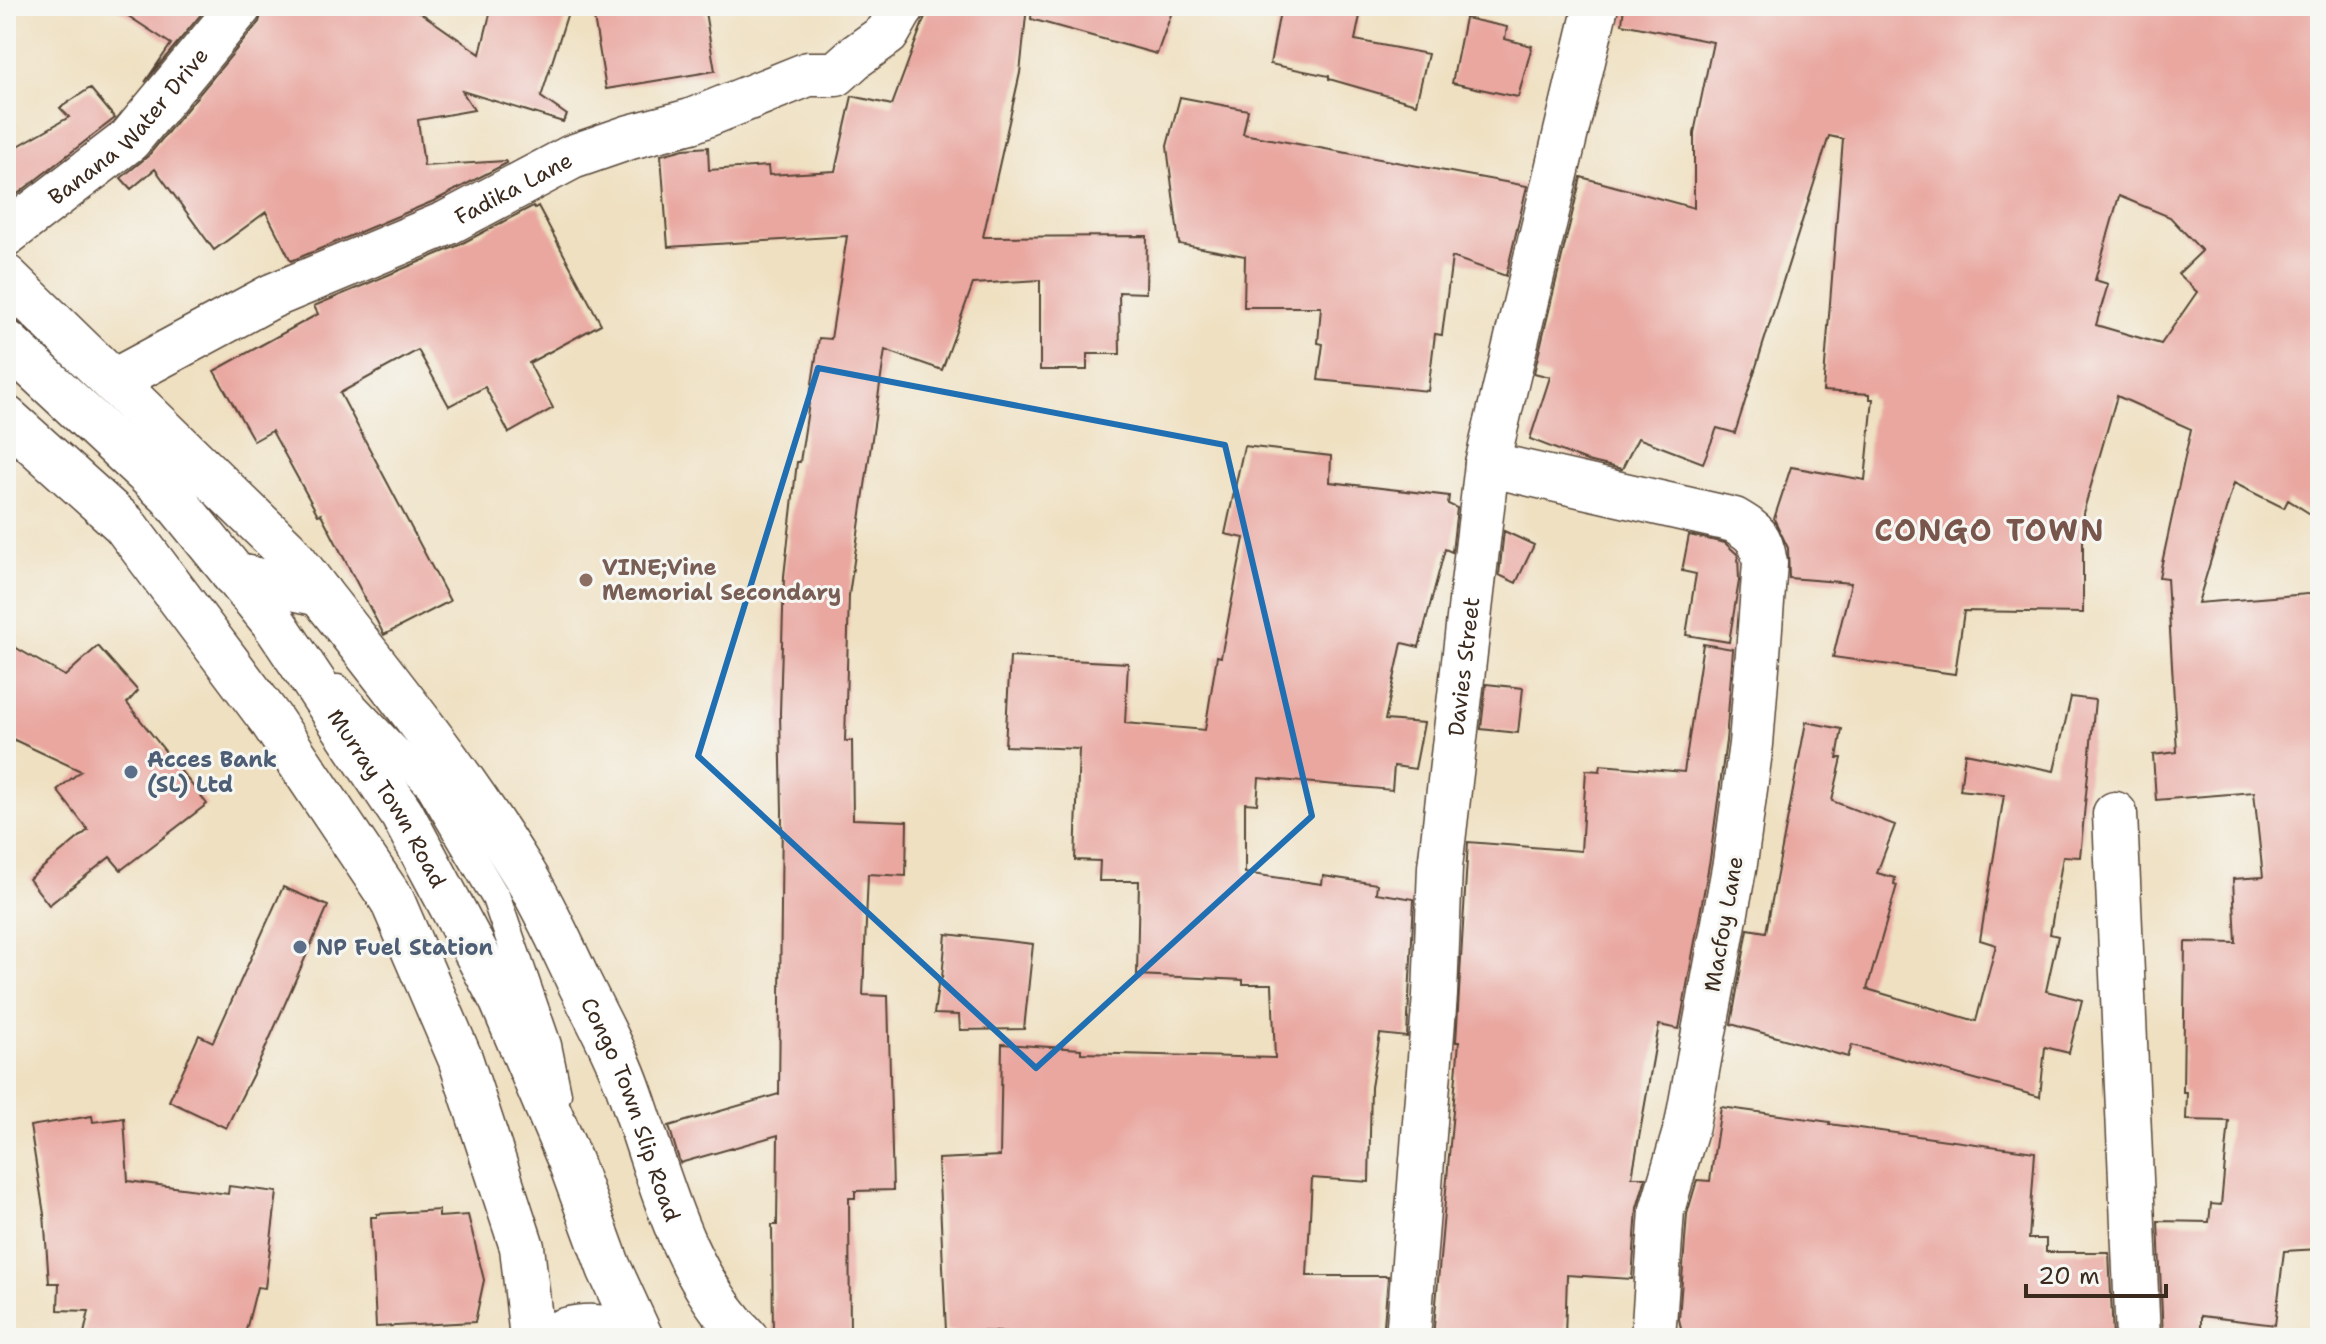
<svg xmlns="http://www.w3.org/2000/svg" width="2326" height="1344" viewBox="0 0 2326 1344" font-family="'Shantell Sans',sans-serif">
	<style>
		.building { fill: #e9a7a0; fill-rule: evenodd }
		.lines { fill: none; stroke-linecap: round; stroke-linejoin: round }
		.service-casing { stroke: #564536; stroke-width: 31 }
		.minor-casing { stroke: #564536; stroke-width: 47 }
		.tertiary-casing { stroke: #564536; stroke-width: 47 }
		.secondary-casing { stroke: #564536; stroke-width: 47 }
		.primary-casing { stroke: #564536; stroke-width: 47 }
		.service { stroke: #fff; stroke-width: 28 }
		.minor { stroke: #fff; stroke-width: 44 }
		.tertiary { stroke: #fff; stroke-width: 44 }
		.secondary { stroke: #fff; stroke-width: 44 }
		.primary { stroke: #fff; stroke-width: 44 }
		.marked { fill: none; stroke: #1f6fb2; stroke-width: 6; stroke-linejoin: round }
		.education-dot { fill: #8d6e63; stroke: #f6f6f2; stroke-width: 3 }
		.service-dot { fill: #5c6f8a; stroke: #f6f6f2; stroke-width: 3 }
		.labels { text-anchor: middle; stroke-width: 6; stroke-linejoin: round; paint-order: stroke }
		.street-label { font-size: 22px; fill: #3b2a1e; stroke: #f6f6f2 }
		.education-label { font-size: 22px; font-weight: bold; fill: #785e54; stroke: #f6f6f2; text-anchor: start }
		.service-label { font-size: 22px; font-weight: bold; fill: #4e5e75; stroke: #f6f6f2; text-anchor: start }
		.district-label { font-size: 30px; font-weight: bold; letter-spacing: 2px; fill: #78564c; stroke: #f6f6f2 }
	</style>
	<rect width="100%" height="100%" fill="#f6f6f2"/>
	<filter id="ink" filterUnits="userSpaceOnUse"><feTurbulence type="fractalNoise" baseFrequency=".0125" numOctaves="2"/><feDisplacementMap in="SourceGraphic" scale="16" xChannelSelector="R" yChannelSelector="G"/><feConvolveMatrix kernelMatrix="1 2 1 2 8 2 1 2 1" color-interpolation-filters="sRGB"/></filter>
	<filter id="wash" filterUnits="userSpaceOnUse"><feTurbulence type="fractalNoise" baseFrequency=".006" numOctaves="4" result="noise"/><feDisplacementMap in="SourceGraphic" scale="32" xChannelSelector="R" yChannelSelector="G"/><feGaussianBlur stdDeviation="1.8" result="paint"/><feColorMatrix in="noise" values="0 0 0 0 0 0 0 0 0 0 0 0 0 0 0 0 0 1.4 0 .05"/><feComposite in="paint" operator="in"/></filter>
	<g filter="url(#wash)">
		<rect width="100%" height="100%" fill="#efe0c1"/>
		<g id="blocks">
			<path class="building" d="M 113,6 L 208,6 L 145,82 L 171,44 Z
				M 264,6 L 411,6 L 480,54 L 492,6 L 570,6 L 541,97 L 567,115 L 563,122 L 462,91 L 474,110 L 418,120 L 424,166 L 505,161 L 507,163 L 436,200 L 291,261 L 266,212 L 214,250 L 155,169 L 131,189 L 121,178 L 148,156 L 259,22 Z
				M 592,6 L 704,6 L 715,71 L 606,89 Z
				M 929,6 L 1027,6 L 1020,73 L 983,237 L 1147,236 L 1146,293 L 1119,292 L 1120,354 L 1087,354 L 1087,370 L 1040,370 L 1040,280 L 973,284 L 942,370 L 885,350 L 849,595 L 845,741 L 852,741 L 853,819 L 907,821 L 906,876 L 868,874 L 863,995 L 888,996 L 893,1190 L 855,1191 L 855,1198 L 849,1198 L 850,1338 L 773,1338 L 772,1225 L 777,1225 L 778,1135 L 680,1163 L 669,1126 L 779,1094 L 782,811 L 780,713 L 784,576 L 797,462 L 800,462 L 819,338 L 831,339 L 847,236 L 668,247 L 661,155 L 684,149 L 708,147 L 709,170 L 768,166 L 769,175 L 835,171 L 852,96 L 892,105 Z
				M 1032,6 L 1174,6 L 1157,54 L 1031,19 Z
				M 1281,6 L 1329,6 L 1361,11 L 1355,40 L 1428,54 L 1416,104 L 1329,79 L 1329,76 L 1270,64 Z
				M 1624,6 L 2092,6 L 2110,12 L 2116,6 L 2320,6 L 2320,520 L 2288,500 L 2284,508 L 2234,483 L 2198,603 L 2320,593 L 2320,1249 L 2284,1251 L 2275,1325 L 2201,1316 L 2201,1338 L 2163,1338 L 2158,1221 L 2209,1222 L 2211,1204 L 2221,1205 L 2229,1121 L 2186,1120 L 2187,1092 L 2183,1092 L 2185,942 L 2236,943 L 2233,879 L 2263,877 L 2254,792 L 2156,800 L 2153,755 L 2177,752 L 2167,578 L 2159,577 L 2191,429 L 2117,396 L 2083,513 L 2083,613 L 1964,611 L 1955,674 L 1833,657 L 1851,583 L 1789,578 L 1788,548 L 1774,519 L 1791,467 L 1865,480 L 1873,399 L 1870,399 L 1870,394 L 1823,391 L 1843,139 L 1829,136 L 1735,433 L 1717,428 L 1703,463 L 1638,438 L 1622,469 L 1587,461 L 1530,439 L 1550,377 L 1534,373 L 1581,177 L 1694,208 L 1694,133 L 1713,42 L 1622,24 ZM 2119,196 L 2170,217 L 2202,251 L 2178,274 L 2197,292 L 2161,344 L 2096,325 L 2108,284 L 2095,280 Z
				M 1465,18 L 1507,27 L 1505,39 L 1532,46 L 1518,97 L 1452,83 Z
				M 90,88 L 115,118 L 6,203 L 6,153 L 69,117 L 60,108 Z
				M 1180,97 L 1248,110 L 1243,134 L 1527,186 L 1506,276 L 1452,257 L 1442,335 L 1435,334 L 1428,391 L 1318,380 L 1323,344 L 1318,343 L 1321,307 L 1244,307 L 1245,256 L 1179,244 L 1167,146 Z
				M 533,206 L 535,208 L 538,206 L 601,324 L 529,363 L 553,408 L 509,433 L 485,387 L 449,406 L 418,350 L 340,393 L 450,601 L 384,635 L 321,514 L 318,515 L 272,431 L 254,441 L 214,371 L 318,314 L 314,306 L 457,246 Z
				M 1244,446 L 1331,456 L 1330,482 L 1449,496 L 1448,504 L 1457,508 L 1452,552 L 1445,549 L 1419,647 L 1402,643 L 1385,720 L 1424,723 L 1415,769 L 1394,766 L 1392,790 L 1259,778 L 1257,804 L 1245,803 L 1245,873 L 1322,884 L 1323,876 L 1377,884 L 1376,893 L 1414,899 L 1407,1037 L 1380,1034 L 1371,1087 L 1369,1182 L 1312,1178 L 1307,1276 L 1388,1276 L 1383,1338 L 1009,1338 L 1009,1332 L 946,1331 L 938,1159 L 1000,1156 L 1002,1044 L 1081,1049 L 1081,1053 L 1275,1058 L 1272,984 L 1243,984 L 1243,980 L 1137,975 L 1139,881 L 1099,881 L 1100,861 L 1075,860 L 1079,749 L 1005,746 L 1010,657 L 1128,663 L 1125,723 L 1205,730 L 1217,656 L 1221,657 L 1244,538 L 1225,534 Z
				M 1504,531 L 1534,545 L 1516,583 L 1499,575 Z
				M 1689,535 L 1725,543 L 1738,555 L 1739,581 L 1729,642 L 1686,635 L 1696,574 L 1682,571 Z
				M 6,642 L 65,676 L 98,646 L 138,691 L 127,703 L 207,804 L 121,870 L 110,857 L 49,905 L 29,879 L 88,830 L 57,790 L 81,771 L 6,736 Z
				M 1703,644 L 1733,649 L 1726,741 L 1710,859 L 1679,1029 L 1659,1025 L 1632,1177 L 1646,1177 L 1637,1208 L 1632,1279 L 1567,1275 L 1565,1338 L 1433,1338 L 1459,1042 L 1456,1042 L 1468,842 L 1581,851 L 1586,770 L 1600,771 L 1601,765 L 1684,772 Z
				M 1486,684 L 1523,688 L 1518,733 L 1481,729 Z
				M 2071,697 L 2095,700 L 2080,857 L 2063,856 L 2050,934 L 2058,936 L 2046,991 L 2082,1000 L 2069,1053 L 2045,1047 L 2040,1097 L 1852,1045 L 1848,1057 L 1731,1024 L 1748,929 L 1766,932 L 1806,722 L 1842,729 L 1837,758 L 1842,758 L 1832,801 L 1895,825 L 1877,873 L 1895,878 L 1894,884 L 1897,885 L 1867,989 L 1976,1021 L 1996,945 L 1980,940 L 2004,795 L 1960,790 L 1965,753 L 2054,771 Z
				M 283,887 L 328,906 L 262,1056 L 226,1128 L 169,1101 L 199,1035 L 213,1042 Z
				M 946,934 L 1033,944 L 1024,1029 L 960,1030 L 959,1015 L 934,1014 L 939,978 L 942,978 Z
				M 1721,1107 L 1830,1122 L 1829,1124 L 2035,1152 L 2029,1239 L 2046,1239 L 2046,1252 L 2109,1252 L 2113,1338 L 1683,1338 L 1679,1319 L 1687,1214 L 1697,1180 L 1710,1181 Z
				M 92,1116 L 93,1122 L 124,1118 L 128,1181 L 228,1194 L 229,1186 L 277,1192 L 265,1288 L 257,1287 L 244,1338 L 83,1338 L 89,1311 L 58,1310 L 59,1283 L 49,1283 L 44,1214 L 30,1126 Z
				M 439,1210 L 439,1217 L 468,1215 L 484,1280 L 475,1322 L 376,1327 L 371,1217 L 377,1217 L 377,1214 Z"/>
		</g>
	</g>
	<g filter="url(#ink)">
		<use href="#blocks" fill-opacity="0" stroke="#564536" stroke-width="2"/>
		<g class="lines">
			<g class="service-casing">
				<path id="service" d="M 337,689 L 430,786 L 496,898 L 547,1045 L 557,1094"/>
			</g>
			<g class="minor-casing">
				<g id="minor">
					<path id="s1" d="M 6,234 L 129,140 L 240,6"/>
					<path id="s2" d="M 114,381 L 272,296 L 447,223 L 572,157 L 630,137 L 691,121 L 808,74 L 836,74 L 855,57 L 887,34 L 903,6"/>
					<path d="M 1487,464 L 1734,520 C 1756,533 1761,537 1765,563 L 1751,744 L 1735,863 L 1687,1125 L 1662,1210 L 1653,1338"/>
					<path d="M 2115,814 L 2138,1338"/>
					<path id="s3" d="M 1408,1338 L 1435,995 L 1440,867 L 1487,464 L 1596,6"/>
				</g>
			</g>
			<g class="tertiary-casing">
				<path id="tertiary" d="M 6,277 L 287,551 L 320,594"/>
			</g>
			<g class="secondary-casing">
				<g id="secondary">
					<path id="s4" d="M 320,594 C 391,684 463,774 523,872 C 544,906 561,944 578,980 C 596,1017 618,1056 631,1095 C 661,1180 681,1272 746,1338"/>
					<path d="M 548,1338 C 578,1320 611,1326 641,1338"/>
				</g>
			</g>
			<g class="primary-casing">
				<g id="primary">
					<path id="s5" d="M 6,342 L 170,495 L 274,623 L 402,814 L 502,1001 L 570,1161 L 609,1268 L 641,1338"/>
					<path d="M 6,418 L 124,524 L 271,720 L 392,900 L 460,1058 L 522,1247 L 532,1338"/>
					<path d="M 234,575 L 320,594"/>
				</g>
			</g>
			<use href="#service" class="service"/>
			<use href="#minor" class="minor"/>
			<use href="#tertiary" class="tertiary"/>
			<use href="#secondary" class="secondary"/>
			<use href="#primary" class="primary"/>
		</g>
	</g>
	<path class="marked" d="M 818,368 L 1225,445 L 1312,816 L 1036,1068 L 698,756 Z"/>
	<circle class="education-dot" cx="586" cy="580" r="8"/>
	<g class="service-dot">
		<circle cx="131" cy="772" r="8"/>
		<circle cx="300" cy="947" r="8"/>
	</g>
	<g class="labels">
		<g class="street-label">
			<text dy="8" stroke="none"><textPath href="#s1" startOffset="164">Banana Water Drive</textPath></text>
			<text dy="8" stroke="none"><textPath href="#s2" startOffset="444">Fadika Lane</textPath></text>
			<text dy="8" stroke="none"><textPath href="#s3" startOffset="674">Davies Street</textPath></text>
			<text dy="8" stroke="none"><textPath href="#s5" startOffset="598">Murray Town Road</textPath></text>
			<text transform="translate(1723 924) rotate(-80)" y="8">Macfoy Lane</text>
			<text dy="8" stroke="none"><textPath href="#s4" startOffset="606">Congo Town Slip Road</textPath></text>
		</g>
		<g class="education-label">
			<text x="602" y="575">VINE;Vine<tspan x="602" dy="25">Memorial Secondary</tspan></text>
		</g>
		<g class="service-label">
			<text x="147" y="767">Acces Bank<tspan x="147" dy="25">(SL) Ltd</tspan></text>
			<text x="316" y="955">NP Fuel Station</text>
		</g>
		<g class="district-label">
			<text x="1990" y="541">CONGO TOWN</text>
		</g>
	</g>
	<rect width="2326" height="1344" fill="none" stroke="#f6f6f2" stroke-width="32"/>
	<path d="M2026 1284v12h140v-12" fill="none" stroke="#3b2a1e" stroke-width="4"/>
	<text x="2038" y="1284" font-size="24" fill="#3b2a1e" stroke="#f6f6f2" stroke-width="6" paint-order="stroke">20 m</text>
</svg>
